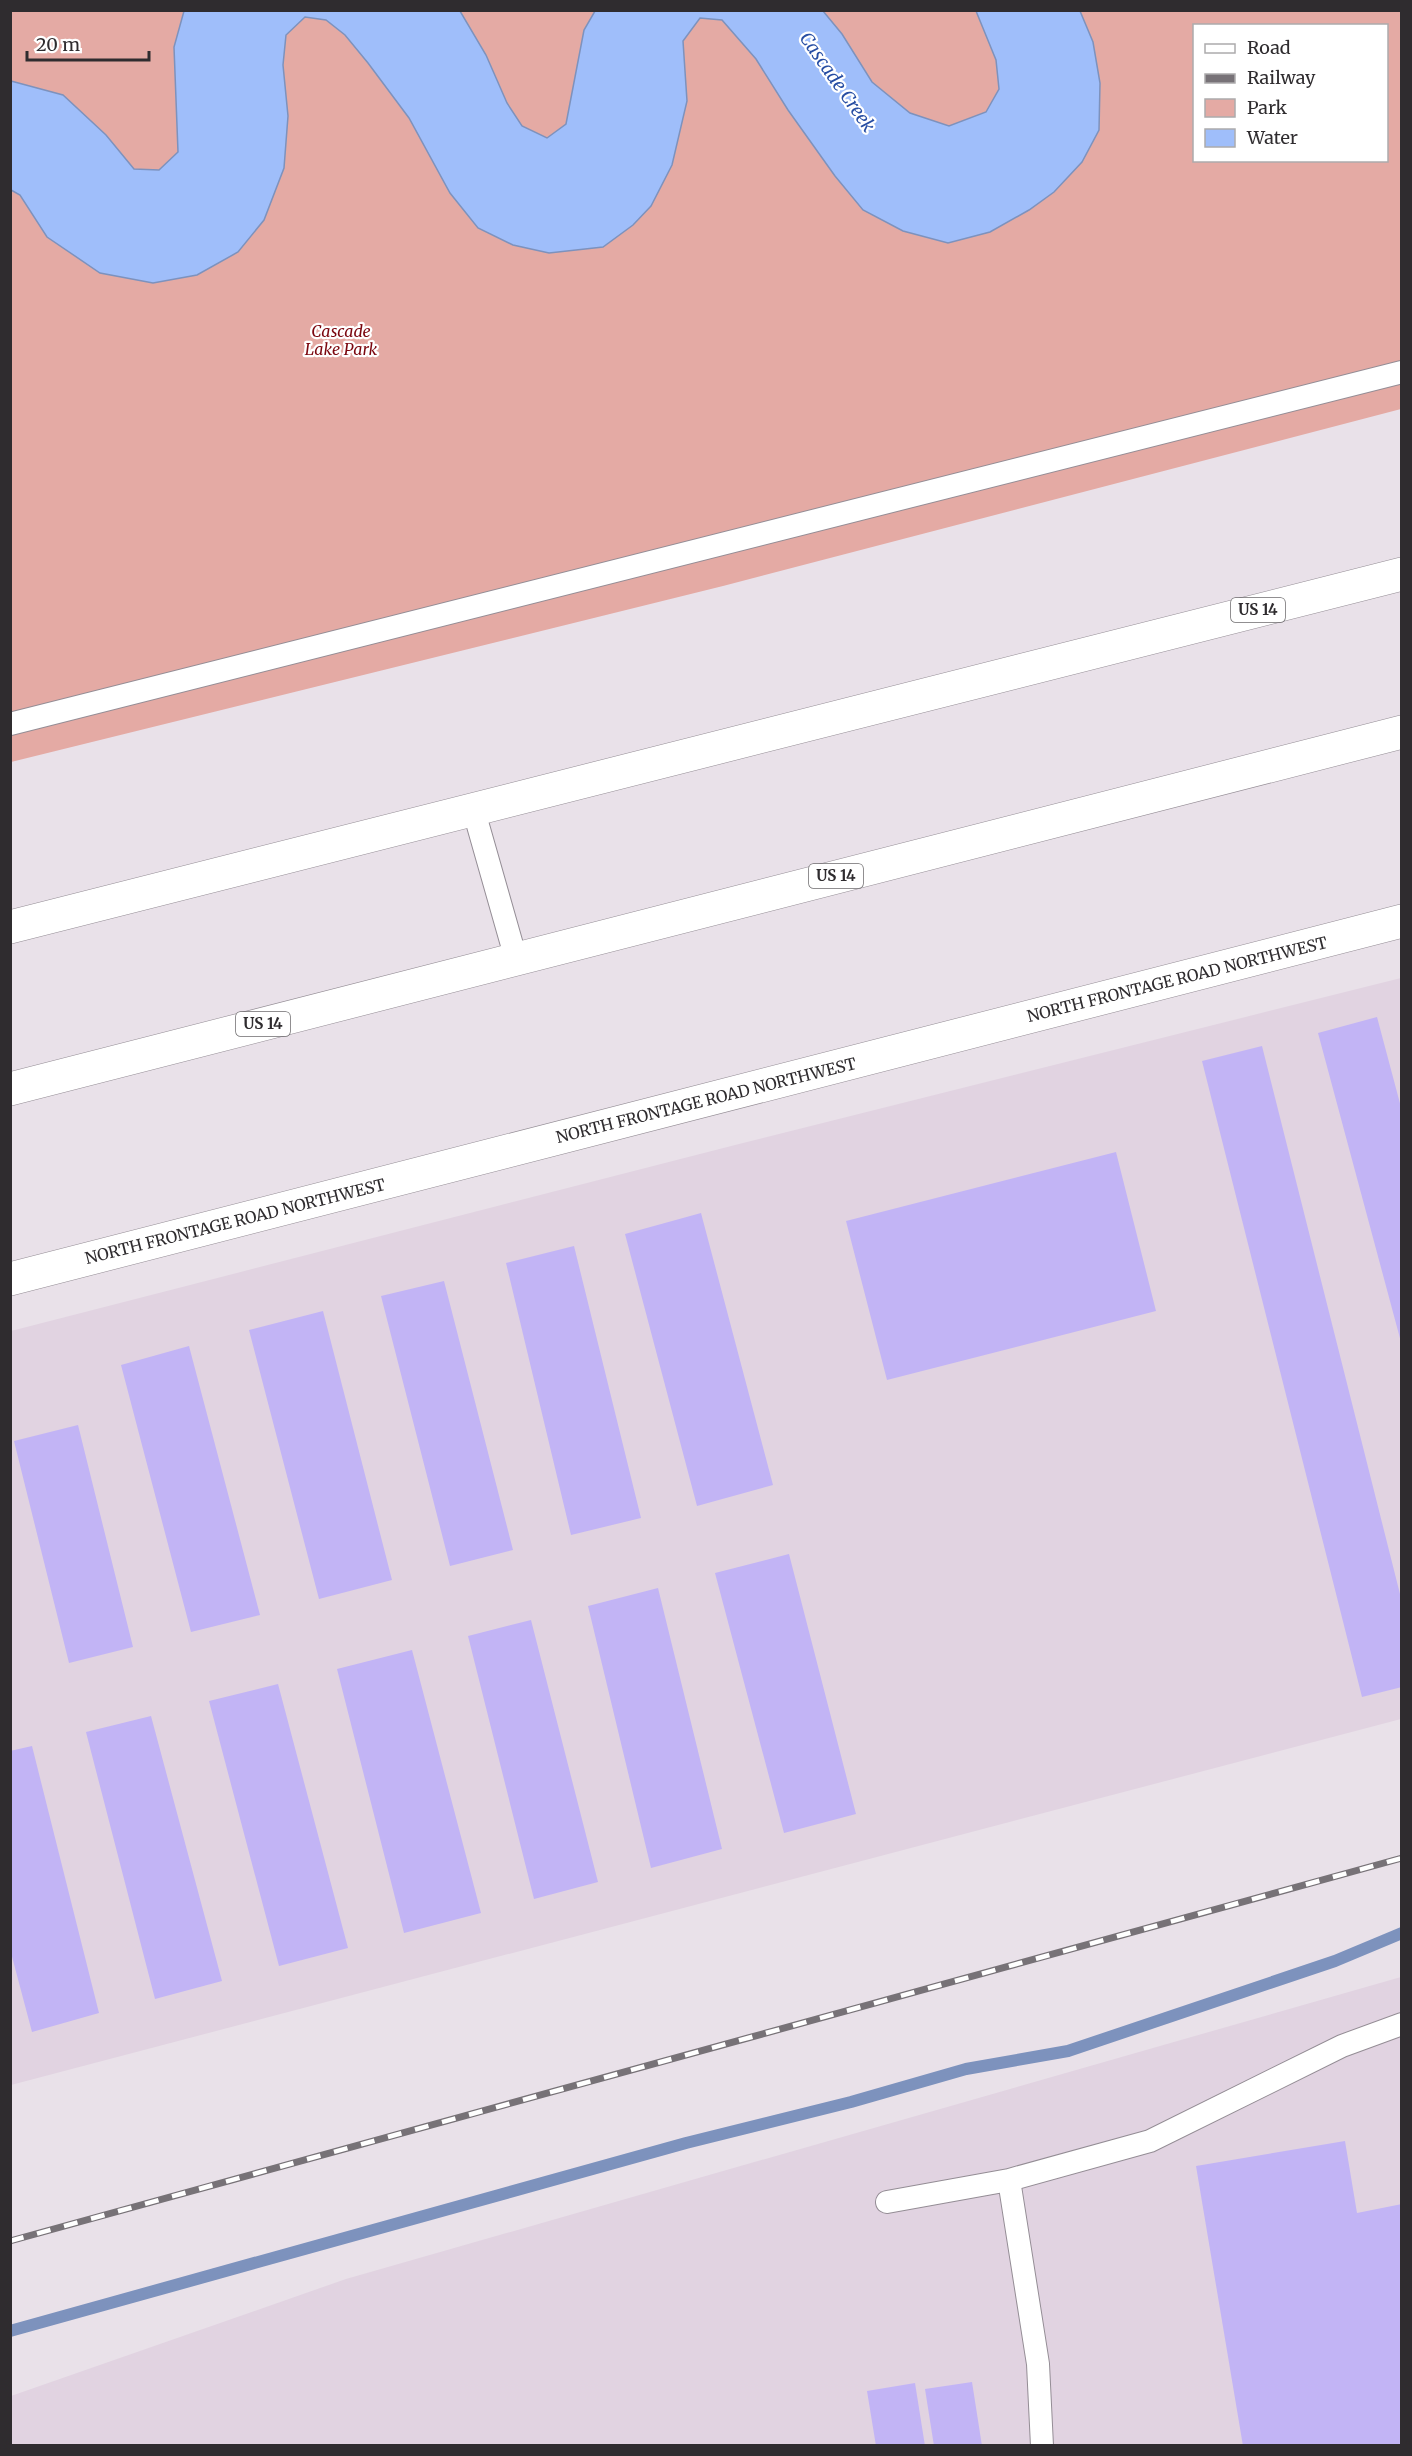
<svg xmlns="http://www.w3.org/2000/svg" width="1412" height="2456" viewBox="0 0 1412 2456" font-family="Merriweather,serif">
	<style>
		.built { fill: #e1d3e1 }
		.green { fill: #e4aaa4; fill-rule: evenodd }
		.water { fill: #9fbefa; stroke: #7d92bd; stroke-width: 1.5 }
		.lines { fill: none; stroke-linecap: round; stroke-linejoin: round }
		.stream { stroke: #7d92bd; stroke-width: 12 }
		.building { fill: #c2b4f5 }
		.service-casing { stroke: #948d95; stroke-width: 24 }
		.minor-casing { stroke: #948d95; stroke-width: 34 }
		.trunk-casing { stroke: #948d95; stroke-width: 34 }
		.service { stroke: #fff; stroke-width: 22 }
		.minor { stroke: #fff; stroke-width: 33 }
		.trunk { stroke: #fff; stroke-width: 33 }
		.rail-casing { stroke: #777277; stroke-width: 7 }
		.rail { stroke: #fff; stroke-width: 4.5; stroke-dasharray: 14; stroke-linecap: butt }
		.labels { text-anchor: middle; stroke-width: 4.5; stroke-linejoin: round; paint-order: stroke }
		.shield { fill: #fff; stroke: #6d6b6d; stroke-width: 1.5 }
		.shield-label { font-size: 15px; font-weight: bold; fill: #2f2c2f }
		.park-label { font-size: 16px; font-style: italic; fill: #7b070f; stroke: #fff }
		.street-label { font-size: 16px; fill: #2f2c2f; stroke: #fff }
		.water-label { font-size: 18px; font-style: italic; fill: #264da3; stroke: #fff }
	</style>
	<rect width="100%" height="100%" fill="#e9e1e9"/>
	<path class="built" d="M 1401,978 L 1401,1719 L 11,2085 L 11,1331 L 739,1144 Z
		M 1401,1977 L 1401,2445 L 11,2446 L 11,2396 L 346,2279 Z"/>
	<path class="green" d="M 10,11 L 1401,11 L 1401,409 L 723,586 L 11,762 ZM 1194,26 L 1386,26 L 1386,160 L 1194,160 Z"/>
	<path class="water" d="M 184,11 L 460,11 L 486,55 L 507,103 L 522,126 L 547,138 L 566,124 L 584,30 L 595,11 L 823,11 L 842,34 L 872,82 L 910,113 L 949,126 L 986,112 L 999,89 L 996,60 L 976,11 L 1080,11 L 1093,42 L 1100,83 L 1099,130 L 1082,162 L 1054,192 L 1029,210 L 990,232 L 948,243 L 903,231 L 863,210 L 835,176 L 788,110 L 756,59 L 722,20 L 700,18 L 683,41 L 687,101 L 672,165 L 651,206 L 633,225 L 603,247 L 549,253 L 513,245 L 478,228 L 450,193 L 409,118 L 368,63 L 345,35 L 326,20 L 305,17 L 286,35 L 283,65 L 288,116 L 284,168 L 264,220 L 238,252 L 197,275 L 153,283 L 100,273 L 47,237 L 20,195 L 11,190 L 11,81 L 63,95 L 106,135 L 134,169 L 159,170 L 178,152 L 174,47 Z"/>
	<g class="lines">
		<path class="stream" d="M 10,2331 L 686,2143 L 851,2102 L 966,2069 L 1068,2051 L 1335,1961 L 1402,1933"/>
	</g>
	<path class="building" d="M 1377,1017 L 1402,1111 L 1401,1342 L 1318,1033 Z
		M 1262,1046 L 1402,1602 L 1402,1687 L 1362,1697 L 1202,1061 Z
		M 1116,1152 L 1156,1311 L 887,1380 L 846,1221 Z
		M 701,1213 L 773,1485 L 697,1506 L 625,1234 Z
		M 574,1246 L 641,1518 L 571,1535 L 506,1263 Z
		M 444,1281 L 513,1550 L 450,1566 L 381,1296 Z
		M 323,1311 L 392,1580 L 319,1599 L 249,1330 Z
		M 189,1346 L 260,1615 L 191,1632 L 121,1365 Z
		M 78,1425 L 133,1647 L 69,1663 L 14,1441 Z
		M 789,1554 L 856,1814 L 784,1833 L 715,1573 Z
		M 658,1588 L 722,1849 L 651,1868 L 588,1606 Z
		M 531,1620 L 598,1882 L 534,1899 L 468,1636 Z
		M 412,1650 L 481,1913 L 404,1933 L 337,1669 Z
		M 278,1684 L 348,1948 L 279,1966 L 209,1701 Z
		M 151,1716 L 222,1981 L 155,1999 L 86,1732 Z
		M 32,1746 L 99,2013 L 32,2032 L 10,1949 L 10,1751 Z
		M 1345,2141 L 1357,2213 L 1402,2204 L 1402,2446 L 1243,2446 L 1196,2166 Z
		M 972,2382 L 982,2446 L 934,2446 L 925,2389 Z
		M 915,2383 L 925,2446 L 876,2446 L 867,2391 Z"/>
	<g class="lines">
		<g class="service-casing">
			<path id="service" d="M 10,724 L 1402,372
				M 473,808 L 516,959
				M 1009,2180 L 1038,2364 L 1042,2446
				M 887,2202 L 1009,2180 L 1150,2141 L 1342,2046 L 1402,2024"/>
		</g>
		<g class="minor-casing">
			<path id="minor" d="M 10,1279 L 1402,921"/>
		</g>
		<g class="trunk-casing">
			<path id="trunk" d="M 10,927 L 1402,574
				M 10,1089 L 1402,732"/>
		</g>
		<use href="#service" class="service"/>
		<use href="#minor" class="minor"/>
		<use href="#trunk" class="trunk"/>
		<g class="rail-casing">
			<path id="rail" d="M 10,2241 L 1402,1858"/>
		</g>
		<use href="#rail" class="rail"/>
	</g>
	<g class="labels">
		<g class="shield">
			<rect x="1231" y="598" width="54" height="24" rx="4.5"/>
			<rect x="809" y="864" width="54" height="24" rx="4.5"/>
			<rect x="236" y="1012" width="54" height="24" rx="4.5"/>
		</g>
		<g class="shield-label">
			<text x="1258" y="615">US 14</text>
			<text x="836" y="881">US 14</text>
			<text x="263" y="1029">US 14</text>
		</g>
		<g class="park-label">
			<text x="341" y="337">Cascade<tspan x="341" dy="18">Lake Park</tspan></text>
		</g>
		<g class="street-label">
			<text transform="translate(1177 979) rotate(-14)" y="6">NORTH FRONTAGE ROAD NORTHWEST</text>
			<text transform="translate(706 1100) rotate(-14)" y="6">NORTH FRONTAGE ROAD NORTHWEST</text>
			<text transform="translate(235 1221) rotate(-14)" y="6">NORTH FRONTAGE ROAD NORTHWEST</text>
		</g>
		<g class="water-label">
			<text transform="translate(837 82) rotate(55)" y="6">Cascade Creek</text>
		</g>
	</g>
	<rect width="1412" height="2456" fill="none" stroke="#2f2c2f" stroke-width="24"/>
	<rect x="1193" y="24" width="195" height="138" fill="#ffffff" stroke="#acabac" stroke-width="1.5"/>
	<rect x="1205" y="44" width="30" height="9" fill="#ffffff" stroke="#acabac" stroke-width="1.5"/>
	<text x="1247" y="54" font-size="18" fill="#2f2c2f">Road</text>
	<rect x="1205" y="74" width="30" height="9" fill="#777277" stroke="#acabac" stroke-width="1.5"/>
	<text x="1247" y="84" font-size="18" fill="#2f2c2f">Railway</text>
	<rect x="1205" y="99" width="30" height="18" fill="#e4aaa4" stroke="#acabac" stroke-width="1.5"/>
	<text x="1247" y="114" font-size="18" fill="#2f2c2f">Park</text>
	<rect x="1205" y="129" width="30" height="18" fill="#9fbefa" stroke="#acabac" stroke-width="1.5"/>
	<text x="1247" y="144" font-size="18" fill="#2f2c2f">Water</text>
	<path d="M27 51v9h122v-9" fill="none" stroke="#2f2c2f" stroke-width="3"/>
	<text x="36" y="51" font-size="18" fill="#2f2c2f" stroke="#ffffff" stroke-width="4.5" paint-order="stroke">20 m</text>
</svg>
